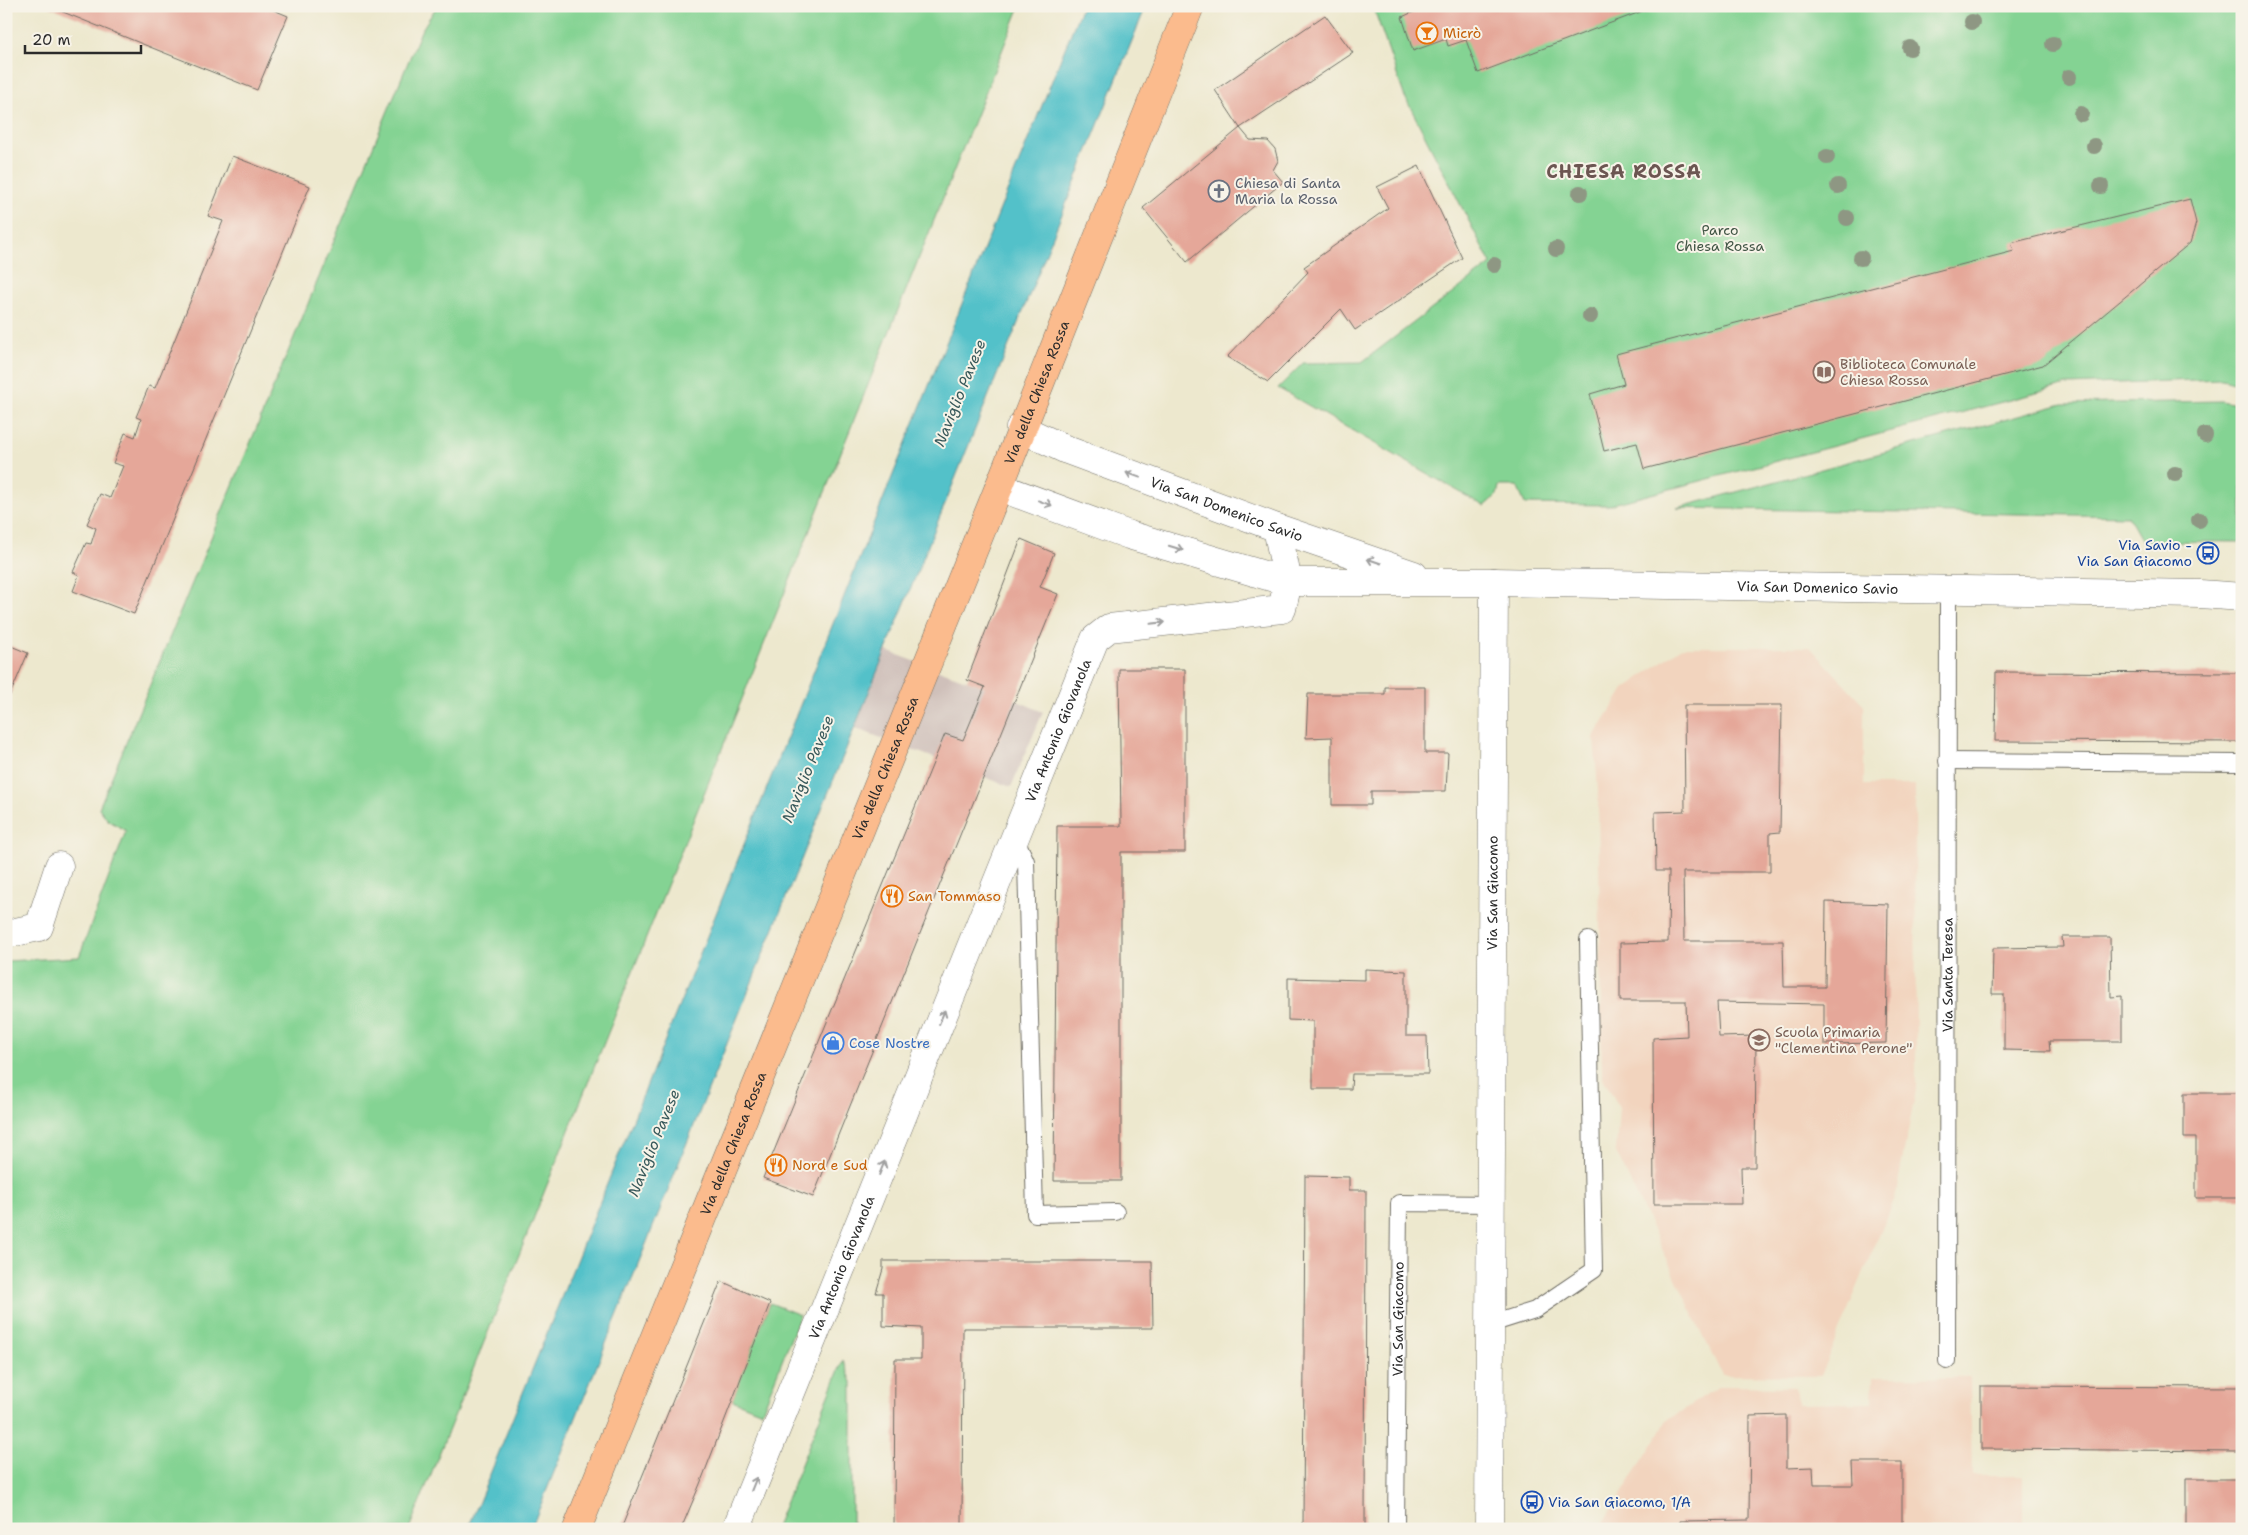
<svg xmlns="http://www.w3.org/2000/svg" width="2248" height="1535" viewBox="0 0 2248 1535" font-family="'Shantell Sans',sans-serif">
	<style>
		.built { fill: #f2d4be }
		.industrial { fill: #cfc0ba }
		.green { fill: #84d393; stroke: #587f5f }
		.water { fill: #53c1c9; stroke: #3f767a }
		.building { fill: #e5a799 }
		.lines { fill: none; stroke-linecap: round; stroke-linejoin: round }
		.service-casing { stroke: #6f6d64; stroke-width: 18 }
		.minor-casing { stroke: #6f6d64; stroke-width: 29 }
		.primary-casing { stroke: #6f6d64; stroke-width: 29 }
		.service { stroke: #fff; stroke-width: 16 }
		.minor { stroke: #fff; stroke-width: 28 }
		.primary { stroke: #fbbb8d; stroke-width: 28 }
		.tree { fill: #8e9783 }
		.oneway { stroke: #a0a0a0 }
		.labels { text-anchor: middle; stroke-width: 4; stroke-linejoin: round; paint-order: stroke }
		.food-label { font-size: 14px; fill: #c56008; stroke: #f7f3e8; text-anchor: start }
		.worship-label { font-size: 14px; fill: #5b616d; stroke: #f7f3e8; text-anchor: start }
		.park-label { font-size: 14px; fill: #415545; stroke: #f7f3e8 }
		.education-label { font-size: 14px; fill: #785e54; stroke: #f7f3e8; text-anchor: start }
		.street-label { font-size: 14px; fill: #2b2b2b; stroke: #f7f3e8 }
		.transit-label { font-size: 14px; fill: #164399; stroke: #f7f3e8; text-anchor: end }
		.shop-label { font-size: 14px; fill: #366cbe; stroke: #f7f3e8; text-anchor: start }
		.water-label { font-size: 15px; font-style: italic; fill: #37585a; stroke: #f7f3e8 }
		.district-label { font-size: 19px; font-weight: bold; letter-spacing: 1px; fill: #6c5652; stroke: #f7f3e8 }
	</style>
	<rect width="100%" height="100%" fill="#f7f3e8"/>
	<filter id="ink" filterUnits="userSpaceOnUse"><feTurbulence type="fractalNoise" baseFrequency=".02" numOctaves="2"/><feDisplacementMap in="SourceGraphic" scale="10" xChannelSelector="R" yChannelSelector="G"/><feConvolveMatrix kernelMatrix="1 2 1 2 8 2 1 2 1" color-interpolation-filters="sRGB"/></filter>
	<filter id="wash" filterUnits="userSpaceOnUse"><feTurbulence type="fractalNoise" baseFrequency=".0096" numOctaves="4" result="noise"/><feDisplacementMap in="SourceGraphic" scale="20" xChannelSelector="R" yChannelSelector="G"/><feGaussianBlur stdDeviation="1.12" result="paint"/><feColorMatrix in="noise" values="0 0 0 0 0 0 0 0 0 0 0 0 0 0 0 0 0 1.4 0 .05"/><feComposite in="paint" operator="in"/></filter>
	<g filter="url(#wash)">
		<rect width="100%" height="100%" fill="#ede8ce"/>
		<path class="built" d="M 1682,647 L 1810,647 L 1864,705 L 1864,785 L 1915,785 L 1916,1090 L 1895,1198 L 1820,1376 L 1722,1375 L 1616,1152 L 1619,1107 L 1602,1076 L 1598,791 L 1594,736 L 1624,689 Z
			M 1873,1377 L 1970,1378 L 1972,1476 L 2023,1476 L 2023,1529 L 1600,1529 L 1667,1421 L 1719,1386 L 1795,1387 L 1797,1404 L 1872,1403 Z"/>
		<path class="industrial" d="M 879,648 L 985,687 L 1043,712 L 1011,787 L 847,725 Z"/>
		<path class="green" d="M 437,6 L 1020,6 L 409,1529 L 6,1529 L 6,961 L 79,957 L 126,831 L 108,820 L 99,808 L 421,31 Z
			M 1373,6 L 2242,6 L 2242,384 L 2222,379 L 2067,385 L 1609,505 L 1525,504 L 1517,486 L 1499,486 L 1497,495 L 1484,506 L 1278,388 L 1303,363 L 1362,362 L 1491,264 L 1404,95 Z
			M 2221,401 L 2242,405 L 2242,542 L 2142,541 L 2128,516 L 1677,508 L 2063,404 Z
			M 770,1303 L 800,1315 L 762,1412 L 732,1400 Z
			M 843,1360 L 852,1382 L 852,1529 L 775,1529 Z"/>
		<path class="water" d="M 1082,6 L 1146,6 L 531,1529 L 468,1529 Z"/>
		<g id="blocks">
			<path class="building" d="M 48,6 L 264,6 L 288,16 L 257,90 Z
				M 1427,6 L 1656,6 L 1478,73 L 1466,40 L 1448,46 L 1446,39 L 1413,51 L 1402,17 Z
				M 1325,15 L 1353,53 L 1240,128 L 1215,90 Z
				M 1240,128 L 1250,140 L 1268,141 L 1275,149 L 1278,161 L 1273,170 L 1283,182 L 1187,262 L 1143,208 Z
				M 232,156 L 310,186 L 134,614 L 73,591 L 79,575 L 73,572 L 86,543 L 91,544 L 96,528 L 87,524 L 100,494 L 110,498 L 123,466 L 113,463 L 125,433 L 135,437 L 141,419 L 136,417 L 149,386 L 155,388 L 223,221 L 208,216 Z
				M 1419,166 L 1462,258 L 1355,330 L 1341,309 L 1268,382 L 1227,357 L 1308,272 L 1304,267 L 1388,208 L 1377,187 Z
				M 2190,199 L 2196,223 L 2190,243 L 2043,365 L 1644,469 L 1637,443 L 1604,451 L 1590,394 L 1624,384 L 1616,354 L 2014,251 L 2011,243 Z
				M 1021,539 L 1054,553 L 1040,587 L 1058,594 L 813,1197 L 763,1178 L 945,734 L 963,740 L 985,687 L 967,680 Z
				M 6,644 L 28,653 L 6,704 Z
				M 1119,669 L 1185,669 L 1185,852 L 1121,852 L 1121,1181 L 1054,1181 L 1057,826 L 1121,826 Z
				M 1996,672 L 2242,673 L 2242,742 L 1995,741 Z
				M 1385,687 L 1425,687 L 1425,753 L 1448,753 L 1446,791 L 1371,791 L 1371,805 L 1332,805 L 1332,737 L 1306,738 L 1308,694 L 1385,694 Z
				M 1684,705 L 1782,705 L 1780,832 L 1770,833 L 1770,872 L 1683,872 L 1684,941 L 1783,941 L 1784,987 L 1825,987 L 1826,902 L 1888,904 L 1886,1043 L 1824,1044 L 1824,1004 L 1717,1002 L 1719,1037 L 1756,1036 L 1755,1167 L 1741,1167 L 1742,1204 L 1654,1204 L 1653,1038 L 1687,1036 L 1686,1001 L 1620,1001 L 1620,943 L 1668,942 L 1669,871 L 1656,871 L 1655,812 L 1685,811 Z
				M 2062,937 L 2110,937 L 2111,997 L 2122,996 L 2122,1041 L 2049,1041 L 2050,1051 L 2004,1050 L 2004,994 L 1992,994 L 1993,948 L 2063,947 Z
				M 1365,969 L 1406,971 L 1406,1036 L 1427,1036 L 1428,1074 L 1352,1074 L 1351,1089 L 1313,1089 L 1313,1021 L 1288,1020 L 1288,978 L 1365,980 Z
				M 2184,1093 L 2242,1093 L 2242,1198 L 2196,1198 L 2196,1138 L 2184,1138 Z
				M 1305,1176 L 1349,1177 L 1349,1190 L 1366,1190 L 1365,1529 L 1303,1529 Z
				M 883,1261 L 1152,1261 L 1153,1328 L 963,1328 L 962,1529 L 894,1529 L 895,1359 L 921,1359 L 921,1328 L 883,1326 L 883,1293 L 876,1293 L 883,1269 Z
				M 721,1281 L 770,1303 L 700,1484 L 681,1529 L 621,1529 Z
				M 1981,1386 L 2242,1387 L 2242,1451 L 1981,1449 Z
				M 1786,1415 L 1786,1468 L 1813,1467 L 1814,1485 L 1853,1485 L 1852,1462 L 1902,1462 L 1902,1529 L 1680,1529 L 1680,1521 L 1749,1520 L 1750,1416 Z
				M 2186,1479 L 2242,1479 L 2242,1529 L 2186,1529 Z"/>
		</g>
	</g>
	<g filter="url(#ink)">
		<use href="#blocks" fill-opacity="0" stroke="#6f6d64" stroke-width="1"/>
		<g class="lines">
			<g class="service-casing">
				<g id="service">
					<path d="M 1947,761 L 2242,763"/>
					<path d="M 1015,837 L 1026,861 L 1035,1214 L 1116,1212"/>
					<path d="M 1491,1324 L 1535,1310 L 1594,1270 L 1588,940"/>
					<path id="s1" d="M 1947,1361 L 1948,589"/>
					<path id="s2" d="M 1396,1529 L 1399,1203 L 1492,1204"/>
				</g>
			</g>
			<g class="minor-casing">
				<g id="minor">
					<path id="s3" d="M 1020,428 L 1067,450 L 1277,528 L 1414,575"/>
					<path id="s4" d="M 999,487 L 1129,535 L 1288,582 L 1494,582 L 2200,594 L 2242,597"/>
					<path d="M 6,934 L 39,927 L 59,866"/>
					<path id="s5" d="M 736,1529 L 1095,639 L 1109,628 L 1282,609 L 1288,582 L 1277,528"/>
					<path id="s6" d="M 1489,1529 L 1494,582"/>
				</g>
			</g>
			<g class="primary-casing">
				<g id="primary">
					<path id="s7" d="M 577,1529 L 999,487 L 1190,6"/>
				</g>
			</g>
			<use href="#service" class="service"/>
			<use href="#minor" class="minor"/>
			<use href="#primary" class="primary"/>
		</g>
		<g class="tree">
			<circle cx="1972" cy="22" r="8"/>
			<circle cx="2053" cy="44" r="8"/>
			<circle cx="1910" cy="48" r="8"/>
			<circle cx="2069" cy="77" r="8"/>
			<circle cx="2081" cy="114" r="8"/>
			<circle cx="2094" cy="146" r="8"/>
			<circle cx="1827" cy="157" r="8"/>
			<circle cx="1838" cy="186" r="8"/>
			<circle cx="2101" cy="186" r="8"/>
			<circle cx="1580" cy="193" r="8"/>
			<circle cx="1847" cy="218" r="8"/>
			<circle cx="1556" cy="249" r="8"/>
			<circle cx="1861" cy="258" r="8"/>
			<circle cx="1494" cy="265" r="8"/>
			<circle cx="1590" cy="316" r="8"/>
			<circle cx="2205" cy="435" r="8"/>
			<circle cx="2175" cy="474" r="8"/>
			<circle cx="2199" cy="520" r="8"/>
		</g>
		<defs><path id="oneway-shaft" d="M-6 0H5M1.5-3L5.5 0L1.5 3" fill="none" stroke-width="1.6" stroke-linecap="round" stroke-linejoin="round" transform="scale(1.25)"/></defs>
		<g class="oneway">
			<use href="#oneway-shaft" transform="translate(1133 475) rotate(-160)"/>
			<use href="#oneway-shaft" transform="translate(1045 503) rotate(20)"/>
			<use href="#oneway-shaft" transform="translate(1176 548) rotate(17)"/>
			<use href="#oneway-shaft" transform="translate(1374 561) rotate(-161)"/>
			<use href="#oneway-shaft" transform="translate(1158 623) rotate(-6)"/>
			<use href="#oneway-shaft" transform="translate(942 1017) rotate(-68)"/>
			<use href="#oneway-shaft" transform="translate(882 1168) rotate(-68)"/>
			<use href="#oneway-shaft" transform="translate(754 1484) rotate(-68)"/>
		</g>
	</g>
	<defs>
		<g id="bar-ring" transform="scale(1.125)"><circle r="9.5" fill="#f7f3e8" stroke="#e8710a" stroke-width="1.5"/><path d="M-6-5H6L.8 .8V4.5H3.5V6h-7V4.5H-.8V.8Z" fill="#e8710a"/></g>
		<g id="church-ring" transform="scale(1.125)"><circle r="9.5" fill="#f7f3e8" stroke="#6b7280" stroke-width="1.5"/><path d="M-1.2-6h2.4v3.5h3.3v2.4h-3.3V6h-2.4V-.1h-3.3v-2.4h3.3Z" fill="#6b7280"/></g>
		<g id="library-ring" transform="scale(1.125)"><circle r="9.5" fill="#f7f3e8" stroke="#8d6e63" stroke-width="1.5"/><path d="M-6-4Q-3-5.5-.7-3.5V5Q-3 3-6 4ZM6-4Q3-5.5 .7-3.5V5Q3 3 6 4Z" fill="#8d6e63"/></g>
		<g id="bus-ring" transform="scale(1.125)"><circle r="9.5" fill="#f7f3e8" stroke="#1a4fb4" stroke-width="1.5"/><path d="M-5-6H5V4H4V6H2V4H-2V6H-4V4H-5ZM-3.5-4V0h7V-4ZM-3.5 1.2v1.5H-2V1.2ZM2 1.2v1.5H3.5V1.2Z" fill="#1a4fb4"/></g>
		<g id="restaurant-ring" transform="scale(1.125)"><circle r="9.5" fill="#f7f3e8" stroke="#e8710a" stroke-width="1.5"/><path d="M-5-6h1v4h1v-4h1v4h1v-4h1v5L-1.5 .5V6h-2V.5L-5-1ZM5-6V6H3V1.5H1.5Q1.5-4 5-6Z" fill="#e8710a"/></g>
		<g id="school-ring" transform="scale(1.125)"><circle r="9.5" fill="#f7f3e8" stroke="#8d6e63" stroke-width="1.5"/><path d="M0-5L7-2L0 1L-7-2ZM-4 1L0 2.5L4 1V4Q0 6-4 4Z" fill="#8d6e63"/></g>
		<g id="shop-ring" transform="scale(1.125)"><circle r="9.5" fill="#f7f3e8" stroke="#3f7fe0" stroke-width="1.5"/><path d="M-5-2.5h2.3a2.7 3.5 0 0 1 5.4 0H5L5.5 6h-11ZM-1.5-2.5h3a1.5 2.3 0 0 0-3 0Z" fill="#3f7fe0"/></g>
	</defs>
	<g fill-rule="evenodd">
		<use href="#bar-ring" x="1427" y="33"/>
		<use href="#church-ring" x="1219" y="191"/>
		<use href="#library-ring" x="1824" y="372"/>
		<use href="#bus-ring" x="2208" y="553"/>
		<use href="#restaurant-ring" x="892" y="896"/>
		<use href="#school-ring" x="1759" y="1040"/>
		<use href="#shop-ring" x="833" y="1043"/>
		<use href="#restaurant-ring" x="776" y="1165"/>
		<use href="#bus-ring" x="1532" y="1502"/>
	</g>
	<g class="labels">
		<g class="food-label">
			<text x="1443" y="38">Micrò</text>
			<text x="908" y="901">San Tommaso</text>
			<text x="792" y="1170">Nord e Sud</text>
		</g>
		<g class="worship-label">
			<text x="1235" y="188">Chiesa di Santa<tspan x="1235" dy="16">Maria la Rossa</tspan></text>
		</g>
		<g class="park-label">
			<text x="1720" y="235">Parco<tspan x="1720" dy="16">Chiesa Rossa</tspan></text>
		</g>
		<g class="education-label">
			<text x="1840" y="369">Biblioteca Comunale<tspan x="1840" dy="16">Chiesa Rossa</tspan></text>
			<text x="1775" y="1037">Scuola Primaria<tspan x="1775" dy="16">"Clementina Perone"</tspan></text>
		</g>
		<g class="street-label">
			<text dy="5" stroke="none"><textPath href="#s7" startOffset="1226">Via della Chiesa Rossa</textPath></text>
			<text dy="5" stroke="none"><textPath href="#s3" startOffset="222">Via San Domenico Savio</textPath></text>
			<text dy="5" stroke="none"><textPath href="#s4" startOffset="834">Via San Domenico Savio</textPath></text>
			<text dy="5" stroke="none"><textPath href="#s5" startOffset="861">Via Antonio Giovanola</textPath></text>
			<text dy="5" stroke="none"><textPath href="#s7" startOffset="821">Via della Chiesa Rossa</textPath></text>
			<text dy="5" stroke="none"><textPath href="#s6" startOffset="636">Via San Giacomo</textPath></text>
			<text dy="5" stroke="none"><textPath href="#s1" startOffset="386">Via Santa Teresa</textPath></text>
			<text dy="5" stroke="none"><textPath href="#s7" startOffset="416">Via della Chiesa Rossa</textPath></text>
			<text dy="5" stroke="none"><textPath href="#s5" startOffset="282">Via Antonio Giovanola</textPath></text>
			<text dy="5" stroke="none"><textPath href="#s2" startOffset="210">Via San Giacomo</textPath></text>
		</g>
		<g class="transit-label">
			<text x="2192" y="550">Via Savio -<tspan x="2192" dy="16">Via San Giacomo</tspan></text>
			<text x="1548" y="1507" text-anchor="start">Via San Giacomo, 1/A</text>
		</g>
		<g class="shop-label">
			<text x="849" y="1048">Cose Nostre</text>
		</g>
		<g class="water-label">
			<text transform="translate(960 393) rotate(-68)" y="5">Naviglio Pavese</text>
			<text transform="translate(808 769) rotate(-68)" y="5">Naviglio Pavese</text>
			<text transform="translate(654 1143) rotate(-68)" y="5">Naviglio Pavese</text>
		</g>
		<g class="district-label">
			<text x="1624" y="178">CHIESA ROSSA</text>
		</g>
	</g>
	<rect width="2248" height="1535" fill="none" stroke="#f7f3e8" stroke-width="25"/>
	<path d="M25 45v8h116v-8" fill="none" stroke="#2b2b2b" stroke-width="2.5"/>
	<text x="32" y="45" font-size="15" fill="#2b2b2b" stroke="#f7f3e8" stroke-width="4" paint-order="stroke">20 m</text>
</svg>
